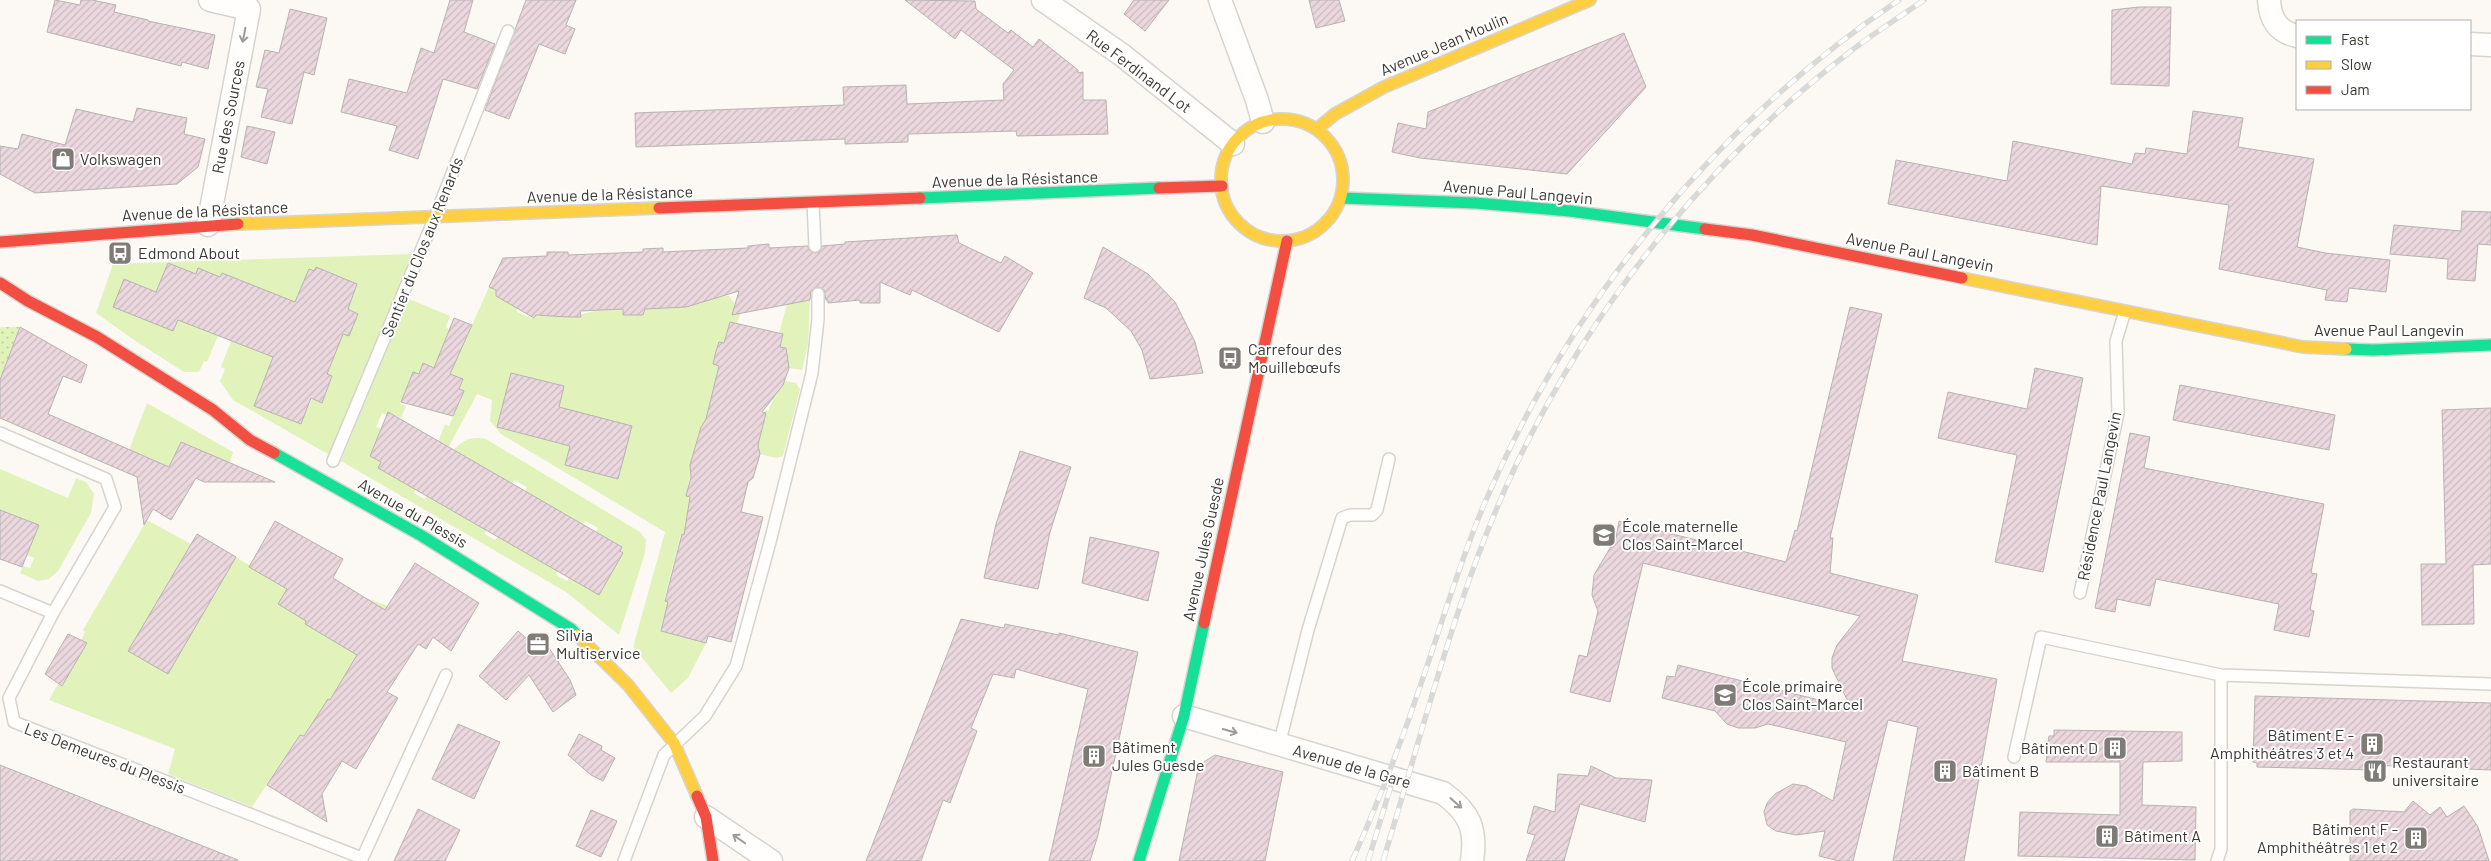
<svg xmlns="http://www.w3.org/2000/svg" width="2491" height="861" viewBox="0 0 2491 861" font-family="Barlow,sans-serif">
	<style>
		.grass { fill: url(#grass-dots) }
		.garden { fill: #e2f2bb }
		.building { fill: url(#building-hatch); stroke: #b7b3b1 }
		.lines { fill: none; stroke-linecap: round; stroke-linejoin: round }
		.lane-casing { stroke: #d6d4cf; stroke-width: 14 }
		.street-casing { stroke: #d6d4cf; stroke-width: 25 }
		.fast-casing { stroke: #d6d4cf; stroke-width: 14 }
		.slow-casing { stroke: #d6d4cf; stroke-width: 14 }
		.jam-casing { stroke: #d6d4cf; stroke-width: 14 }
		.lane { stroke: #fffefd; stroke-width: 11 }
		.street { stroke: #fffefd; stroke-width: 22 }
		.fast { stroke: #16e098; stroke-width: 11 }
		.slow { stroke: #ffcf43; stroke-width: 11 }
		.jam { stroke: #f24e42; stroke-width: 11 }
		.rail-casing { stroke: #d9d9d7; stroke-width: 5.5 }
		.rail { stroke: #fff; stroke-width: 4; stroke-dasharray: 11; stroke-linecap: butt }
		.oneway { stroke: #9d9b98 }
		.labels { text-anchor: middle; stroke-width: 4; stroke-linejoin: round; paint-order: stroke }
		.street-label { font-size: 16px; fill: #3b3833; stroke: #fff }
		.poi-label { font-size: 16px; fill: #3b3833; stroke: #fff; text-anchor: start }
	</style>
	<defs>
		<pattern id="grass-dots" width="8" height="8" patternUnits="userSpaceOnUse" patternTransform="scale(1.25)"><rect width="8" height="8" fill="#e2f2bb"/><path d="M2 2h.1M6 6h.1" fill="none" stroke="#c3d0a1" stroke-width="1.8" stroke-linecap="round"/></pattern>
		<pattern id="building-hatch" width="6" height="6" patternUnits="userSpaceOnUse" patternTransform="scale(1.25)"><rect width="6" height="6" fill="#ebd7de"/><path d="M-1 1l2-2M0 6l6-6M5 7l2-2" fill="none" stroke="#cab9bf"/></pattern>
	</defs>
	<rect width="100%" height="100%" fill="#fcf9f4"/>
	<path class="grass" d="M 0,327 L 20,327 L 0,380 Z"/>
	<path class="garden" d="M 413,254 L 333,457 L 233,400 L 220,381 L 225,369 L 221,367 L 231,341 L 280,358 L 265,379 L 254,406 L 277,415 L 280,410 L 303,419 L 312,399 L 322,402 L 332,376 L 327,374 L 343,333 L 358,314 L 348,309 L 357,284 L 316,267 L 314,271 L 309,269 L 295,304 L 222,273 L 220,277 L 196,274 L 168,263 L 156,292 L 124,279 L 114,307 L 173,331 L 178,320 L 218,336 L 207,362 L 204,361 L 199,372 L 184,372 L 137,342 L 96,313 L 113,264 Z
		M 489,287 L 496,290 L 496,296 L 517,306 L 517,312 L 531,318 L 535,315 L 540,317 L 542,313 L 568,317 L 600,310 L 600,303 L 621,302 L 621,309 L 625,314 L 643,314 L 645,309 L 682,307 L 701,303 L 705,297 L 729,296 L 741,312 L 737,323 L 732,322 L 724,343 L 719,342 L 714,361 L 719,366 L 718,370 L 719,372 L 707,418 L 698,435 L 686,496 L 690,499 L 685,535 L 681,534 L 664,600 L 668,602 L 661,631 L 706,643 L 688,678 L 671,693 L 633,647 L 665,532 L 501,434 L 490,421 L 492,400 L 477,394 L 448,448 L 438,442 L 445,424 L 449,426 L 464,391 L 459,389 L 463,379 L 450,374 Z
		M 407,298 L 450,316 L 446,327 L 449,329 L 435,368 L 423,363 L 419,374 L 413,373 L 400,404 L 406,406 L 401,418 L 388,413 L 387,415 L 382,413 L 376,427 L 381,429 L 371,456 L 381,462 L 378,468 L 416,489 L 414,493 L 424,499 L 427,496 L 487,529 L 485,534 L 495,540 L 498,536 L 558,570 L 556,575 L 567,581 L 569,577 L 599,595 L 623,553 L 620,551 L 622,547 L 596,532 L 598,528 L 585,521 L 583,524 L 525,492 L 527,487 L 514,480 L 512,484 L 453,450 C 464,440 470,436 486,439 L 640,532 L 646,540 L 645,553 L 619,635 L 566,592 L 341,461 Z
		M 810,299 L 808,344 L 802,370 L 789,368 L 784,348 L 780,347 L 783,334 L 779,333 L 788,301 Z
		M 785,381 L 796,383 L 800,389 L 783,456 L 776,458 L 760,454 L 758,445 L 765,410 L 768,411 L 773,400 L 768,399 L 780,389 Z
		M 147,403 L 233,452 L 224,482 L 202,481 L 196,478 L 203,451 L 181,442 L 169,467 L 129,450 Z
		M 0,469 L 68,498 L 76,478 L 86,482 L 94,494 L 91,513 L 58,571 L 49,579 L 38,581 L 20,573 L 23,566 L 30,568 L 34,558 L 27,555 L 39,525 L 0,510 Z
		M 147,520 L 191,544 L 128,651 L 236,557 L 287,589 L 279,604 L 310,615 L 305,624 L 331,640 L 361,596 L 388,606 L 330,701 L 328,700 L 304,736 L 300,735 L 252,807 L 168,774 L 175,749 L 49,700 L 58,684 L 62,686 L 87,643 L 81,640 L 85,632 L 83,630 Z"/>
	<path class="building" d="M 55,0 L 80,5 L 81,0 L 92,0 L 116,5 L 114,12 L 148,20 L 148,21 L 215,35 L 208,69 L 182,62 L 181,66 L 47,32 Z
		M 450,0 L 473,0 L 464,32 L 495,44 L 477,89 L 443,79 L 418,159 L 389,150 L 397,126 L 341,112 L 349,79 L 407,93 L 421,48 L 434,53 Z
		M 526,0 L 576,0 L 566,25 L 575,29 L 565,54 L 539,44 L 509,119 L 485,110 Z
		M 905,0 L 975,1 L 976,9 L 1008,33 L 1011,30 L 1033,47 L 1039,39 L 1078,70 L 1078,73 L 1083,72 L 1083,100 L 1106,100 L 1108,134 L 1017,136 L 1016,131 L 908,134 L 908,142 L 845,144 L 845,139 L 636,147 L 635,113 L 844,105 L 843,87 L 906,85 L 907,104 L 1004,100 L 1003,84 L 1014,70 L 961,30 L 955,39 Z
		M 1134,0 L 1169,0 L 1145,31 L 1124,14 Z
		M 1309,0 L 1339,0 L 1345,21 L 1316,28 Z
		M 2139,7 L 2171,7 L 2169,86 L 2111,84 L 2112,10 Z
		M 290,9 L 327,18 L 314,75 L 304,72 L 292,124 L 261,117 L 268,89 L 256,87 L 265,50 L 279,53 Z
		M 1624,33 L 1646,87 L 1567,174 L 1420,158 L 1392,152 L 1398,123 L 1426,129 L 1428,112 Z
		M 137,108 L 187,118 L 184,134 L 205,139 L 198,167 L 177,184 L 35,193 L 0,174 L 0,146 L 18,149 L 22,134 L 65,145 L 76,109 L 133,122 Z
		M 2193,111 L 2243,118 L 2238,147 L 2314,159 L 2297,247 L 2325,253 L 2390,260 L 2386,292 L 2349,288 L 2347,302 L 2325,300 L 2327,290 L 2219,269 L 2229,205 L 2101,186 L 2097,245 L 1888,204 L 1896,160 L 2007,181 L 2013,141 L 2132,164 L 2135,153 L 2145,154 L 2146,148 L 2187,154 Z
		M 247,126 L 275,132 L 267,164 L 241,157 Z
		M 2462,211 L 2491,212 L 2491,245 L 2478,244 L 2475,281 L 2447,279 L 2448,259 L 2390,254 L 2394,225 L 2461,231 Z
		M 957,235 L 959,243 L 1001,263 L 1005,256 L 1033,273 L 999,332 L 912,290 L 910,295 L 880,282 L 880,303 L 860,303 L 860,300 L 828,303 L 828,300 L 826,300 L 824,290 L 818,287 L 811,291 L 810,300 L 732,315 L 739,291 L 686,307 L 645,309 L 643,315 L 623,315 L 623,309 L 580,311 L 581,317 L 568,317 L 536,315 L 534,318 L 496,296 L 496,290 L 489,287 L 503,258 L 547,256 L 547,252 L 568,252 L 568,255 L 643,252 L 643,249 L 663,248 L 663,252 L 748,248 L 748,246 L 769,244 L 769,248 L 808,246 L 809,250 L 815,253 L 819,252 L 822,246 L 845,244 L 845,242 Z
		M 1103,247 L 1148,274 L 1175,302 L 1195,342 L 1203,373 L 1150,379 L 1142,350 L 1131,331 L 1106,308 L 1084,298 Z
		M 168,263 L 196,274 L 198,268 L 220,277 L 222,273 L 295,302 L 309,269 L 314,271 L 316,267 L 357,284 L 348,309 L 358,314 L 349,336 L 343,334 L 327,374 L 332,376 L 322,403 L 311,398 L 301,424 L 254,406 L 273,357 L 178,320 L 173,331 L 113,307 L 124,279 L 156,292 Z
		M 1850,307 L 1882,314 L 1830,538 L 1833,538 L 1830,573 L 1918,595 L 1902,661 L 1997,679 L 1964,861 L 1893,861 L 1918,727 L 1888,720 L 1853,861 L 1839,861 L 1819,856 L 1825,831 L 1796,835 L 1776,831 L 1767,825 L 1764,812 L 1767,803 L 1775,794 L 1793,784 L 1806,786 L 1833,801 L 1846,742 L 1768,724 L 1755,728 L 1738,728 L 1727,724 L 1715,711 L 1662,698 L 1667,676 L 1675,677 L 1678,665 L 1851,708 L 1832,668 L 1832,658 L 1837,645 L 1860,616 L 1643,563 L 1610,702 L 1570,692 L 1579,655 L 1587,657 L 1598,611 L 1592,595 L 1594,575 L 1616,538 L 1619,521 L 1786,562 L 1795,530 L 1797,531 Z
		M 454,318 L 472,325 L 450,374 L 463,379 L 459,389 L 464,391 L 453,416 L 401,402 L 413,372 L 419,374 L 423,363 L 434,368 Z
		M 730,322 L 783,334 L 780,347 L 786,348 L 789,368 L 783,385 L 762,412 L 766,413 L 758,445 L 760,454 L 753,478 L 748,482 L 741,512 L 763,517 L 731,642 L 708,636 L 706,643 L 661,631 L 668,602 L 665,601 L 682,534 L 684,535 L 690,497 L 686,496 L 691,477 L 690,465 L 701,427 L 706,419 L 719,366 L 713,364 L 716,351 L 719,342 L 724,343 Z
		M 20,327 L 87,365 L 81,383 L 63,376 L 48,414 L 169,467 L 181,442 L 275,482 L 204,482 L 196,478 L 171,520 L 153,509 L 144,525 L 137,477 L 0,418 L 0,380 Z
		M 2035,368 L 2083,378 L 2043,572 L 1995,562 L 2017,455 L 1938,438 L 1948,392 L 2027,409 Z
		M 511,373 L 564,386 L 559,407 L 632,426 L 618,479 L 565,465 L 570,446 L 497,427 Z
		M 2180,385 L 2335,415 L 2329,450 L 2173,420 Z
		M 2491,408 L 2491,564 L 2473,565 L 2474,624 L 2422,625 L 2421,564 L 2446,564 L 2442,410 Z
		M 388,412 L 622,547 L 620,551 L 623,553 L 599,595 L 378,468 L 381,462 L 370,456 Z
		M 2130,433 L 2150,437 L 2144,468 L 2324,504 L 2311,573 L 2317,574 L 2310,610 L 2314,611 L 2309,637 L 2274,630 L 2279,604 L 2156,579 L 2150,606 L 2117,599 L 2115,612 L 2095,608 Z
		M 1020,451 L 1071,467 L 1050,532 L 1038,589 L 984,578 L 996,524 Z
		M 0,510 L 39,525 L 22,567 L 0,559 Z
		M 275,521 L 343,559 L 333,578 L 385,610 L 415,563 L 479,603 L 451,651 L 433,637 L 426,649 L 418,644 L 411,655 L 387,692 L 398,698 L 356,769 L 342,761 L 322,794 L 327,822 L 267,785 L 300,735 L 304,736 L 328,699 L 330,700 L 357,655 L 305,624 L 306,621 L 278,604 L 287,589 L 249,567 Z
		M 197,534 L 236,557 L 168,674 L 128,651 Z
		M 1090,537 L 1159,552 L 1148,601 L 1082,583 Z
		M 961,619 L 1004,628 L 1005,624 L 1059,635 L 1059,633 L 1138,652 L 1098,835 L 1090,861 L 1049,861 L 1088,689 L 1016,669 L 1014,678 L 993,674 L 971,728 L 977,731 L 950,803 L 943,800 L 921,861 L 866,861 Z
		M 518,631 L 534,645 L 542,637 L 570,680 L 576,695 L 553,712 L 529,675 L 506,700 L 479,676 Z
		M 68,634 L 87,643 L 62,686 L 45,674 Z
		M 2255,696 L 2491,703 L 2491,770 L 2371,765 L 2376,770 L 2257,767 L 2257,763 L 2253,762 Z
		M 458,724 L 500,742 L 474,799 L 432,779 Z
		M 2054,730 L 2182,732 L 2182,761 L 2143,762 L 2142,805 L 2196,807 L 2195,860 L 2018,856 L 2020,812 L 2120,815 L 2120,762 L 2046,762 L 2049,736 L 2054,736 Z
		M 579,734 L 602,746 L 601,750 L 615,758 L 603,781 L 591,775 L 568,755 Z
		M 1215,755 L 1283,772 L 1265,861 L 1179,861 L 1199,765 Z
		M 0,765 L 238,860 L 238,861 L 0,861 Z
		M 1591,766 L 1616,778 L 1652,780 L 1645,822 L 1580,804 L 1564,861 L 1526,861 L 1535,835 L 1527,833 L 1534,806 L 1555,812 L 1558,774 L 1588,776 Z
		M 2413,801 L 2430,815 L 2440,807 L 2447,817 L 2464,806 L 2478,827 L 2489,861 L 2350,861 L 2350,811 L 2353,809 L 2404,812 Z
		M 418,809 L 460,830 L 445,861 L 394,861 Z
		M 591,810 L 617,821 L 601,857 L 576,846 Z"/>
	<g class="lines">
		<g class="lane-casing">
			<path id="lane" d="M 813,203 L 815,246
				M 0,433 L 106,479 L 115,507 L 53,613 L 9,698 L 14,722 L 362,858
				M 333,461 L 435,217 L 508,31
				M 0,591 L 53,613
				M 2080,593 L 2118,413 L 2116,341 L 2125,311
				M 1279,745 L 1308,630 L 1342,518 L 1350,515 L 1372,515 L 1377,510 L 1389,459
				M 2014,757 L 2041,637 L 2221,675
				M 361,861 L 446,675
				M 624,861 L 664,755 L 705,716 L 736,666 L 770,542 L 812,373 L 818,319 L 818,294
				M 2217,861 L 2221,849 L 2221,675 L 2491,684"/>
		</g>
		<g class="street-casing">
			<path id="street" d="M 1043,0 L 1122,55 L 1233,144
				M 1220,0 L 1257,100 L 1263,122
				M 2269,0 C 2270,19 2278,32 2297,36
				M 2470,44 L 2491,45
				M 208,225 L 249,9 L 210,0
				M 1184,716 L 1443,793 C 1469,812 1477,828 1472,861
				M 706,817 L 771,861"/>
		</g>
		<g class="fast-casing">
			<path id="fast" d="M 920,198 L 1159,188
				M 1341,198 L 1476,203 L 1570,211 L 1705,229
				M 2346,349 L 2373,350 L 2491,345
				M 274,453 L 422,536 L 571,629 L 577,635
				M 1139,861 L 1184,716 L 1204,623"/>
		</g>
		<g class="slow-casing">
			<path id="slow" d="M1221 180a61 61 0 1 1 122 0a61 61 0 1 1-122 0Z
				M 1317,129 L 1335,114 L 1384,87 L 1590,0
				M 238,224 L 659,208
				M 1962,278 L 2303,347 L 2346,349
				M 577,635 L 628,685 L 674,743 L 697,796"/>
		</g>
		<g class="jam-casing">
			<path id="jam" d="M 1159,188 L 1222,186
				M 659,208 L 920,198
				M 1705,229 L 1752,235 L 1962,278
				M 0,242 L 238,224
				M 0,283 L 28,301 L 97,337 L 213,410 L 250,440 L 274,453
				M 1204,623 L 1287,241
				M 697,796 L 706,817 L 713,861"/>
		</g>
		<use href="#lane" class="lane"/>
		<use href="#street" class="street"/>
		<use href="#fast" class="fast"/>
		<use href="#slow" class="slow"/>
		<use href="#jam" class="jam"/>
		<g class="rail-casing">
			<path id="rail" d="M 1352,861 C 1379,801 1403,738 1424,675 C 1443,619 1460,562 1483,507 C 1570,302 1714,125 1899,0
				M 1368,861 L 1394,776
				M 1383,861 C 1424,728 1457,589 1517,463 C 1594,302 1710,159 1851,51 C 1874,33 1900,17 1924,0"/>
		</g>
		<use href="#rail" class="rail"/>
	</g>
	<defs><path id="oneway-shaft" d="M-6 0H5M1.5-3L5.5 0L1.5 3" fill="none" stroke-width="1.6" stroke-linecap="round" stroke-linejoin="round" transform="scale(1.25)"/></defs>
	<g class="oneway">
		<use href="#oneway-shaft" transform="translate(244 35) rotate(101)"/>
		<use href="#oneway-shaft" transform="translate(1230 731) rotate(16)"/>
		<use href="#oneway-shaft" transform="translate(1456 803) rotate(42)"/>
		<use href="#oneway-shaft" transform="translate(739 839) rotate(-145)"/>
	</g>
	<defs>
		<g id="shop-square" transform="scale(1.25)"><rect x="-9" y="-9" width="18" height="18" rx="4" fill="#7f7c77" stroke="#fff"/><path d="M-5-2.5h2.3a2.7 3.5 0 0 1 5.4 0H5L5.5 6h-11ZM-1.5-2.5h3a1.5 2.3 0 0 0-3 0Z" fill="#fff"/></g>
		<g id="bus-square" transform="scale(1.25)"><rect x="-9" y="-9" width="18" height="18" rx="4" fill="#7f7c77" stroke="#fff"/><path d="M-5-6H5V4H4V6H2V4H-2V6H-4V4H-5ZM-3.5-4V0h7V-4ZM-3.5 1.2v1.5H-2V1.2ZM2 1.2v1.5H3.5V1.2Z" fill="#fff"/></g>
		<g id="school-square" transform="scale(1.25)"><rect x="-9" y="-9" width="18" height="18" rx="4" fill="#7f7c77" stroke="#fff"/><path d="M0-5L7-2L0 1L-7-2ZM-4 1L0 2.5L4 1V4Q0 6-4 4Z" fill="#fff"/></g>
		<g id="office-square" transform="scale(1.25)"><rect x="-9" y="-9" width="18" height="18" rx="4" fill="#7f7c77" stroke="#fff"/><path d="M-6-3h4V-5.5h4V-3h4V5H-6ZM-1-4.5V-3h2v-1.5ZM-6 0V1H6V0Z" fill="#fff"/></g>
		<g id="building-square" transform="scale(1.25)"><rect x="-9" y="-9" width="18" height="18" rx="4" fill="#7f7c77" stroke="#fff"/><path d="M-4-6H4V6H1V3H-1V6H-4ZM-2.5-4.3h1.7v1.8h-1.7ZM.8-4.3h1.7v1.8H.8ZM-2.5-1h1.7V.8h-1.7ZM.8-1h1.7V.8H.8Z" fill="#fff"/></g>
		<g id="restaurant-square" transform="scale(1.25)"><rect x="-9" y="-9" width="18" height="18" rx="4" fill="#7f7c77" stroke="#fff"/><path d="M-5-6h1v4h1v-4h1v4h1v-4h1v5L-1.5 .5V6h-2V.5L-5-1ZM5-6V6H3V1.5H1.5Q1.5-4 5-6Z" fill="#fff"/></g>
	</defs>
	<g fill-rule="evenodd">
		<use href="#shop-square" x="63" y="159"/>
		<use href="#bus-square" x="120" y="253"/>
		<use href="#bus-square" x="1230" y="358"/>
		<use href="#school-square" x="1604" y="535"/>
		<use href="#office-square" x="538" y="644"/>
		<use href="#school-square" x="1725" y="695"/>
		<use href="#building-square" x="2372" y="744"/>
		<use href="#building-square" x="2115" y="748"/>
		<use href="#building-square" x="1094" y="756"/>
		<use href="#building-square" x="1945" y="771"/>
		<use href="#restaurant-square" x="2375" y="771"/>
		<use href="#building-square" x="2107" y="836"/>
		<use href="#building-square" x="2416" y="838"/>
	</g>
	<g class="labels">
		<g class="street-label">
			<text transform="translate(1444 44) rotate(-23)" y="6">Avenue Jean Moulin</text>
			<text transform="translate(1139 71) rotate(37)" y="6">Rue Ferdinand Lot</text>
			<text transform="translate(228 117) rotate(-79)" y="6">Rue des Sources</text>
			<text transform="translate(1015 179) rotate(-2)" y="6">Avenue de la Résistance</text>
			<text transform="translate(1518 192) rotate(5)" y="6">Avenue Paul Langevin</text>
			<text transform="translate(610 194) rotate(-2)" y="6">Avenue de la Résistance</text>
			<text transform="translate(205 211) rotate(-3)" y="6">Avenue de la Résistance</text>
			<text transform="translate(422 247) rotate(-68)" y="6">Sentier du Clos aux Renards</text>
			<text transform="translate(1920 252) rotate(11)" y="6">Avenue Paul Langevin</text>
			<text x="2389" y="336">Avenue Paul Langevin</text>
			<text transform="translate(2099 496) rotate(-79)" y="6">Résidence Paul Langevin</text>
			<text transform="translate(413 513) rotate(30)" y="6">Avenue du Plessis</text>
			<text transform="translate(1203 549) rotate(-78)" y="6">Avenue Jules Guesde</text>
			<text transform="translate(105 758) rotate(21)" y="6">Les Demeures du Plessis</text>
			<text transform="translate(1352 766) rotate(16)" y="6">Avenue de la Gare</text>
		</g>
		<g class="poi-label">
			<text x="80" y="165">Volkswagen</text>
			<text x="138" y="259">Edmond About</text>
			<text x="1248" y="355">Carrefour des<tspan x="1248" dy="18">Mouillebœufs</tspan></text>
			<text x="1622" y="532">École maternelle<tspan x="1622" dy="18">Clos Saint-Marcel</tspan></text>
			<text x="556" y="641">Silvia<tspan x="556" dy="18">Multiservice</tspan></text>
			<text x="1742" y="692">École primaire<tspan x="1742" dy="18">Clos Saint-Marcel</tspan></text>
			<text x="2354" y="741" text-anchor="end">Bâtiment E -<tspan x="2354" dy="18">Amphithéâtres 3 et 4</tspan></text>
			<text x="1112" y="753">Bâtiment<tspan x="1112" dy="18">Jules Guesde</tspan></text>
			<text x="2098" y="754" text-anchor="end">Bâtiment D</text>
			<text x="2392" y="768">Restaurant<tspan x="2392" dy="18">universitaire</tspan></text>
			<text x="1962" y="777">Bâtiment B</text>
			<text x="2398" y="835" text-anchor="end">Bâtiment F -<tspan x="2398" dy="18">Amphithéâtres 1 et 2</tspan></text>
			<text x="2124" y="842">Bâtiment A</text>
		</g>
	</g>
	<rect x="2296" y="20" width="175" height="90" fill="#ffffff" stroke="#b1afad"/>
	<rect x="2306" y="36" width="25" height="8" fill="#16e098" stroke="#b1afad"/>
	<text x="2341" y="45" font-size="15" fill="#3b3833">Fast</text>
	<rect x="2306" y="61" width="25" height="8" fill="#ffcf43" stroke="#b1afad"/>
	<text x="2341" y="70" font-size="15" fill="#3b3833">Slow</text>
	<rect x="2306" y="86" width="25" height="8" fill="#f24e42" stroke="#b1afad"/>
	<text x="2341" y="95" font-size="15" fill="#3b3833">Jam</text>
</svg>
